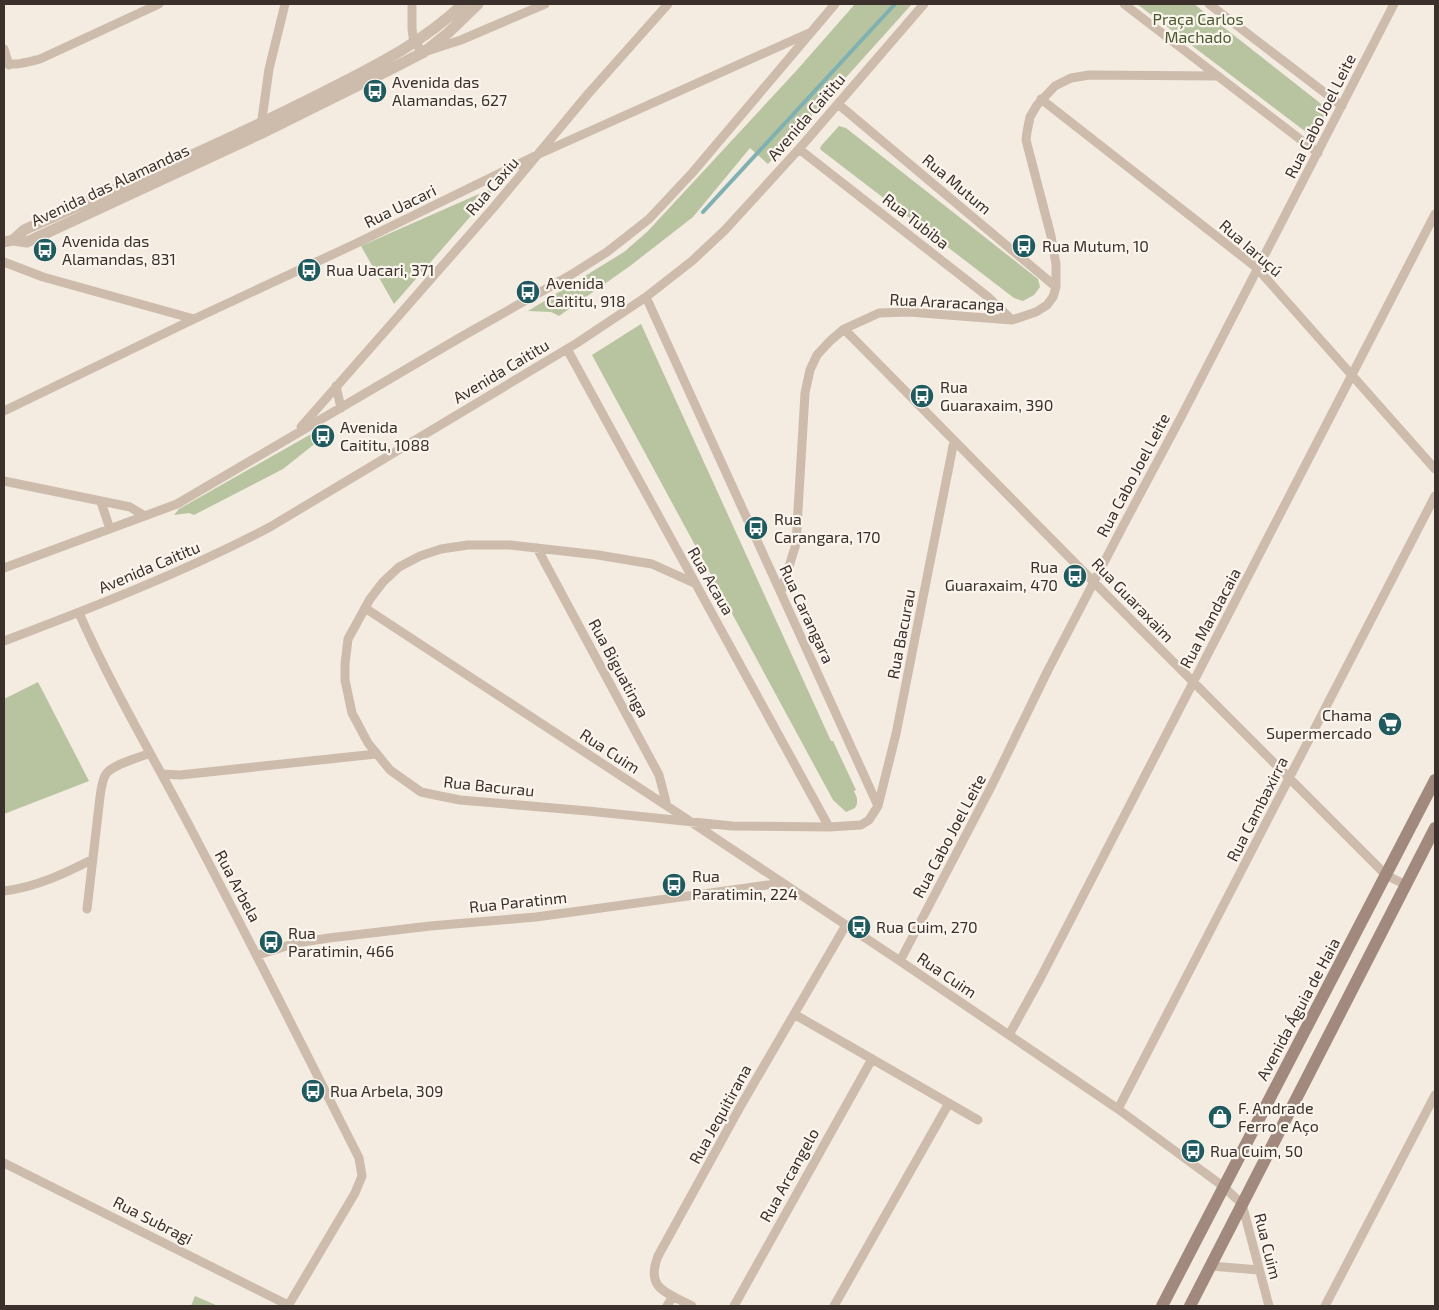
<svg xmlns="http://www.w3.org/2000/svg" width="1439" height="1310" viewBox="0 0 1439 1310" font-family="'Exo 2',sans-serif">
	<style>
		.green { fill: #b8c4a0 }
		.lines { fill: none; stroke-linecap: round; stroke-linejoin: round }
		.stream { stroke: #7fb0b2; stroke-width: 4 }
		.minor { stroke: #cdbbac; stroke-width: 9 }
		.tertiary { stroke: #cdbbac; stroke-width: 11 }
		.secondary { stroke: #a18a7d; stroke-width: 12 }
		.labels { text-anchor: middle; stroke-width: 4.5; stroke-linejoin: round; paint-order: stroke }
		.park-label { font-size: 16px; fill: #4a5a2e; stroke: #fbf5ee }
		.poi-label { font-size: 16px; fill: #3b302b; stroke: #fbf5ee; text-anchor: start }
		.street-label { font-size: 16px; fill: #3b302b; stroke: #fbf5ee }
	</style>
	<rect width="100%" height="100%" fill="#f4ebe1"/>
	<path class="green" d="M 855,4 L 912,4 L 768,164 L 750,148 L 693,217 L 630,266 L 559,316 L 551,312 L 528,311 L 624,252 L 647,232 L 797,70 Z
		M 1137,4 L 1194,4 L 1329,110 L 1310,135 Z
		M 839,126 L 846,128 L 1038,279 L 1040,287 L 1034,295 L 1023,301 L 1014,298 L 821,150 L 820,148 L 821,146 Z
		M 497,186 L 394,304 L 361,246 Z
		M 641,324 L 831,741 L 833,741 L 856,790 L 854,791 L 857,798 L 857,804 L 855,808 L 846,812 L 833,800 L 592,355 Z
		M 327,425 L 327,434 L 283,469 L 194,515 L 189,513 L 174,515 L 179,509 Z
		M 38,682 L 89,781 L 4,814 L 4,699 Z
		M 195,1296 L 218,1306 L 191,1306 Z"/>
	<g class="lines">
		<path class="stream" d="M 703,212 L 895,4"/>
		<path class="minor" d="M 412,4 L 412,29 L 414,43 L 424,52 L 461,40 L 545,4
			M 1124,4 L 1318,153
			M 1209,4 L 1342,106
			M 4,49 L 9,65
			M 4,63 C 16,66 28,62 40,59 L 159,4
			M 1041,99 L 1257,268 L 1435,469
			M 838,104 L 1056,287
			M 261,126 L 269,69 L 285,4
			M 799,149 L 987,296 L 1012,320
			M 4,262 L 43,277 L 194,319
			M 646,297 L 878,806
			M 844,329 C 1024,512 1204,694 1386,875 L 1406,885
			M 567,349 L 829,827
			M 336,386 L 341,408
			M 4,411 L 194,319 L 355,244 L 539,154 L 809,33
			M 301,427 L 494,207 L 588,94 L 668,4
			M 4,481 L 130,507 L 145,516
			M 101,502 L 110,529
			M 537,548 L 659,775 L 667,806
			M 4,568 L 177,504 L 461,337 L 569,276 L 607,252 L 649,219 L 693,172 L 835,4
			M 694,583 L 652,564 L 598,555 L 510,545 L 468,545 L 441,549 L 420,556 L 399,567 L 383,582 L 370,599 L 348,639 L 345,664 L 345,680 L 352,713 L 368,743 L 390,770 L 421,792 L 435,795 L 460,800 L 588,811 L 732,826 L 829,827 L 861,825 L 869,820 L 878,806 L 896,734 L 954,441
			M 781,592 L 796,544 L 805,393 L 810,370 L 817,355 L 830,341 L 844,329 L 879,313 L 909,312 L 1012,320 L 1036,312 L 1047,305 L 1053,297 L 1056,287 L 1056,264 L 1051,236 L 1026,140 L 1027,132 L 1030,117 L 1037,105 L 1055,86 L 1071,78 L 1089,75 L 1218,76
			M 365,608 L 667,806 L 900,961 L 1118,1109 L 1224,1187 L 1242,1204 L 1269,1306
			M 79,613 C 112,688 154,758 192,831 C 249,939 304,1049 359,1158 L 362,1176 L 355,1193 L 288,1306
			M 4,641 C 94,607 184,572 270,527 L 577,343 L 646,297 L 692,261 L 725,230 L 799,149 L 924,4
			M 162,774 L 180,775 L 376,754
			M 4,891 C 36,887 64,874 93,859
			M 87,909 L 100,797 C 101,790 102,780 106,774 C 113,764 139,758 150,753
			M 258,955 L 296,943 L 329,938 L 430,926 L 536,917 L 782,883
			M 900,961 L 992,785 L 1048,670 L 1124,524 L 1179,421 L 1394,4
			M 794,1014 L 978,1120
			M 1009,1035 L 1041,977 L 1435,214
			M 1118,1109 L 1435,496
			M 4,1163 L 288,1305
			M 1211,1266 L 1259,1270
			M 667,1306 L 673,1296
			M 692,1306 C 667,1292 645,1290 658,1256 L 740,1107 L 846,925
			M 734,1306 L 872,1059
			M 834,1306 L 949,1103
			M 1325,1306 L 1435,1095"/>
		<path class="tertiary" d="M 13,240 L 24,230 C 123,186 223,143 320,94 C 372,67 420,45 463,4
			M 4,242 L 13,240 L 27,242 L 260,134 L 391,69 L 424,52 L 448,33 L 478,4"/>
		<path class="secondary" d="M 1162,1306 L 1435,780
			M 1190,1306 L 1435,828"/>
	</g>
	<defs>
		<g id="bus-disc" transform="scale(1.25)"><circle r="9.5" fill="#1f5a5e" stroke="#fbf5ee"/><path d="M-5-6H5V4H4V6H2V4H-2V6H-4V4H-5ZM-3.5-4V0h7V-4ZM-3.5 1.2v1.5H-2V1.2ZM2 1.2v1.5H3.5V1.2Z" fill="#fff"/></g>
		<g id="supermarket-disc" transform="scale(1.25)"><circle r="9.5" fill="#1f5a5e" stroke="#fbf5ee"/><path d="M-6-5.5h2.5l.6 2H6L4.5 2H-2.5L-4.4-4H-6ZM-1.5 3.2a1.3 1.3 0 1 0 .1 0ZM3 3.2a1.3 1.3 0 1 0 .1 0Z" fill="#fff"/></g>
		<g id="shop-disc" transform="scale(1.25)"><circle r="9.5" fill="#1f5a5e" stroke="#fbf5ee"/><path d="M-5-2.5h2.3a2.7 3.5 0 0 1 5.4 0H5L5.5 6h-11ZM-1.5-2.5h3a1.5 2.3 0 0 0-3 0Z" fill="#fff"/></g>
	</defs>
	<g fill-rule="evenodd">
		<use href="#bus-disc" x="375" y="91"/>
		<use href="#bus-disc" x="1024" y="246"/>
		<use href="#bus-disc" x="45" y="250"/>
		<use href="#bus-disc" x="309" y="270"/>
		<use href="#bus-disc" x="528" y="292"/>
		<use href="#bus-disc" x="922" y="396"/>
		<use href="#bus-disc" x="323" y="436"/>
		<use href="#bus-disc" x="756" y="528"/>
		<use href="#bus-disc" x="1075" y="576"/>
		<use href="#supermarket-disc" x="1390" y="724"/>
		<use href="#bus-disc" x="674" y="885"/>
		<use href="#bus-disc" x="859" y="927"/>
		<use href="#bus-disc" x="271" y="942"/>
		<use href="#bus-disc" x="313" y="1091"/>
		<use href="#shop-disc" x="1220" y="1117"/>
		<use href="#bus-disc" x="1193" y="1151"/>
	</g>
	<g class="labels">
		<g class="park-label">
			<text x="1198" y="25">Praça Carlos<tspan x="1198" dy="18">Machado</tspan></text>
		</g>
		<g class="poi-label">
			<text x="392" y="88">Avenida das<tspan x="392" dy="18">Alamandas, 627</tspan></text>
			<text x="62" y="247">Avenida das<tspan x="62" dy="18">Alamandas, 831</tspan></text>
			<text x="1042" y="252">Rua Mutum, 10</text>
			<text x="326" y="276">Rua Uacari, 371</text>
			<text x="546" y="289">Avenida<tspan x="546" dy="18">Caititu, 918</tspan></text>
			<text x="940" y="393">Rua<tspan x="940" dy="18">Guaraxaim, 390</tspan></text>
			<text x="340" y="433">Avenida<tspan x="340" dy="18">Caititu, 1088</tspan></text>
			<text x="774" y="525">Rua<tspan x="774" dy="18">Carangara, 170</tspan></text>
			<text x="1058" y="573" text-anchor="end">Rua<tspan x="1058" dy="18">Guaraxaim, 470</tspan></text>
			<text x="1372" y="721" text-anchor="end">Chama<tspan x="1372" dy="18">Supermercado</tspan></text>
			<text x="692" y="882">Rua<tspan x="692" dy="18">Paratimin, 224</tspan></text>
			<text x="876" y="933">Rua Cuim, 270</text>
			<text x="288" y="939">Rua<tspan x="288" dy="18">Paratimin, 466</tspan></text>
			<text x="330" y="1097">Rua Arbela, 309</text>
			<text x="1238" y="1114">F. Andrade<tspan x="1238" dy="18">Ferro e Aço</tspan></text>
			<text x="1210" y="1157">Rua Cuim, 50</text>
		</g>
		<g class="street-label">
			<text transform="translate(1320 116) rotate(-63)" y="6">Rua Cabo Joel Leite</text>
			<text transform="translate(806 117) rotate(-49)" y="6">Avenida Caititu</text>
			<text transform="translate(957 184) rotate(40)" y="6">Rua Mutum</text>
			<text transform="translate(110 185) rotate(-25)" y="6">Avenida das Alamandas</text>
			<text transform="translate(492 186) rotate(-49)" y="6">Rua Caxiu</text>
			<text transform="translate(400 206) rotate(-26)" y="6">Rua Uacari</text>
			<text transform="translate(916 221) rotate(38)" y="6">Rua Tubiba</text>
			<text transform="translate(1251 248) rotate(41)" y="6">Rua Iaruçú</text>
			<text transform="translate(947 302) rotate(3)" y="6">Rua Araracanga</text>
			<text transform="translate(501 371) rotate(-31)" y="6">Avenida Caititu</text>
			<text transform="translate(1133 475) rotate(-62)" y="6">Rua Cabo Joel Leite</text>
			<text transform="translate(149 567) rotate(-23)" y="6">Avenida Caititu</text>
			<text transform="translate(711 581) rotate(60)" y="6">Rua Acaua</text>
			<text transform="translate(1133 600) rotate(46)" y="6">Rua Guaraxaim</text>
			<text transform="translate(807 614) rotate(65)" y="6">Rua Carangara</text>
			<text transform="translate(1210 618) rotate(-62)" y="6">Rua Mandacaia</text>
			<text transform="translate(901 634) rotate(-79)" y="6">Rua Bacurau</text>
			<text transform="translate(619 668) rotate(62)" y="6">Rua Biguatinga</text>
			<text transform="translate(610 751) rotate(33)" y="6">Rua Cuim</text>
			<text transform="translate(489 786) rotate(6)" y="6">Rua Bacurau</text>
			<text transform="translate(1257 809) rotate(-63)" y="6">Rua Cambaxirra</text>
			<text transform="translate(949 836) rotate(-62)" y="6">Rua Cabo Joel Leite</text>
			<text transform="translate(238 886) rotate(62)" y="6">Rua Arbela</text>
			<text transform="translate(518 902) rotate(-6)" y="6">Rua Paratinm</text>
			<text transform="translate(947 975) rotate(34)" y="6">Rua Cuim</text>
			<text transform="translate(1298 1009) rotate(-62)" y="6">Avenida Águia de Haia</text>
			<text transform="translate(720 1114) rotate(-61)" y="6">Rua Jequitirana</text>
			<text transform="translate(789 1175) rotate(-61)" y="6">Rua Arcangelo</text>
			<text transform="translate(153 1220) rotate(27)" y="6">Rua Subragi</text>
			<text transform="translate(1268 1246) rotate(76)" y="6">Rua Cuim</text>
		</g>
	</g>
	<rect width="1439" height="1310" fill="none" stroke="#3b302b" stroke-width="10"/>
</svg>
